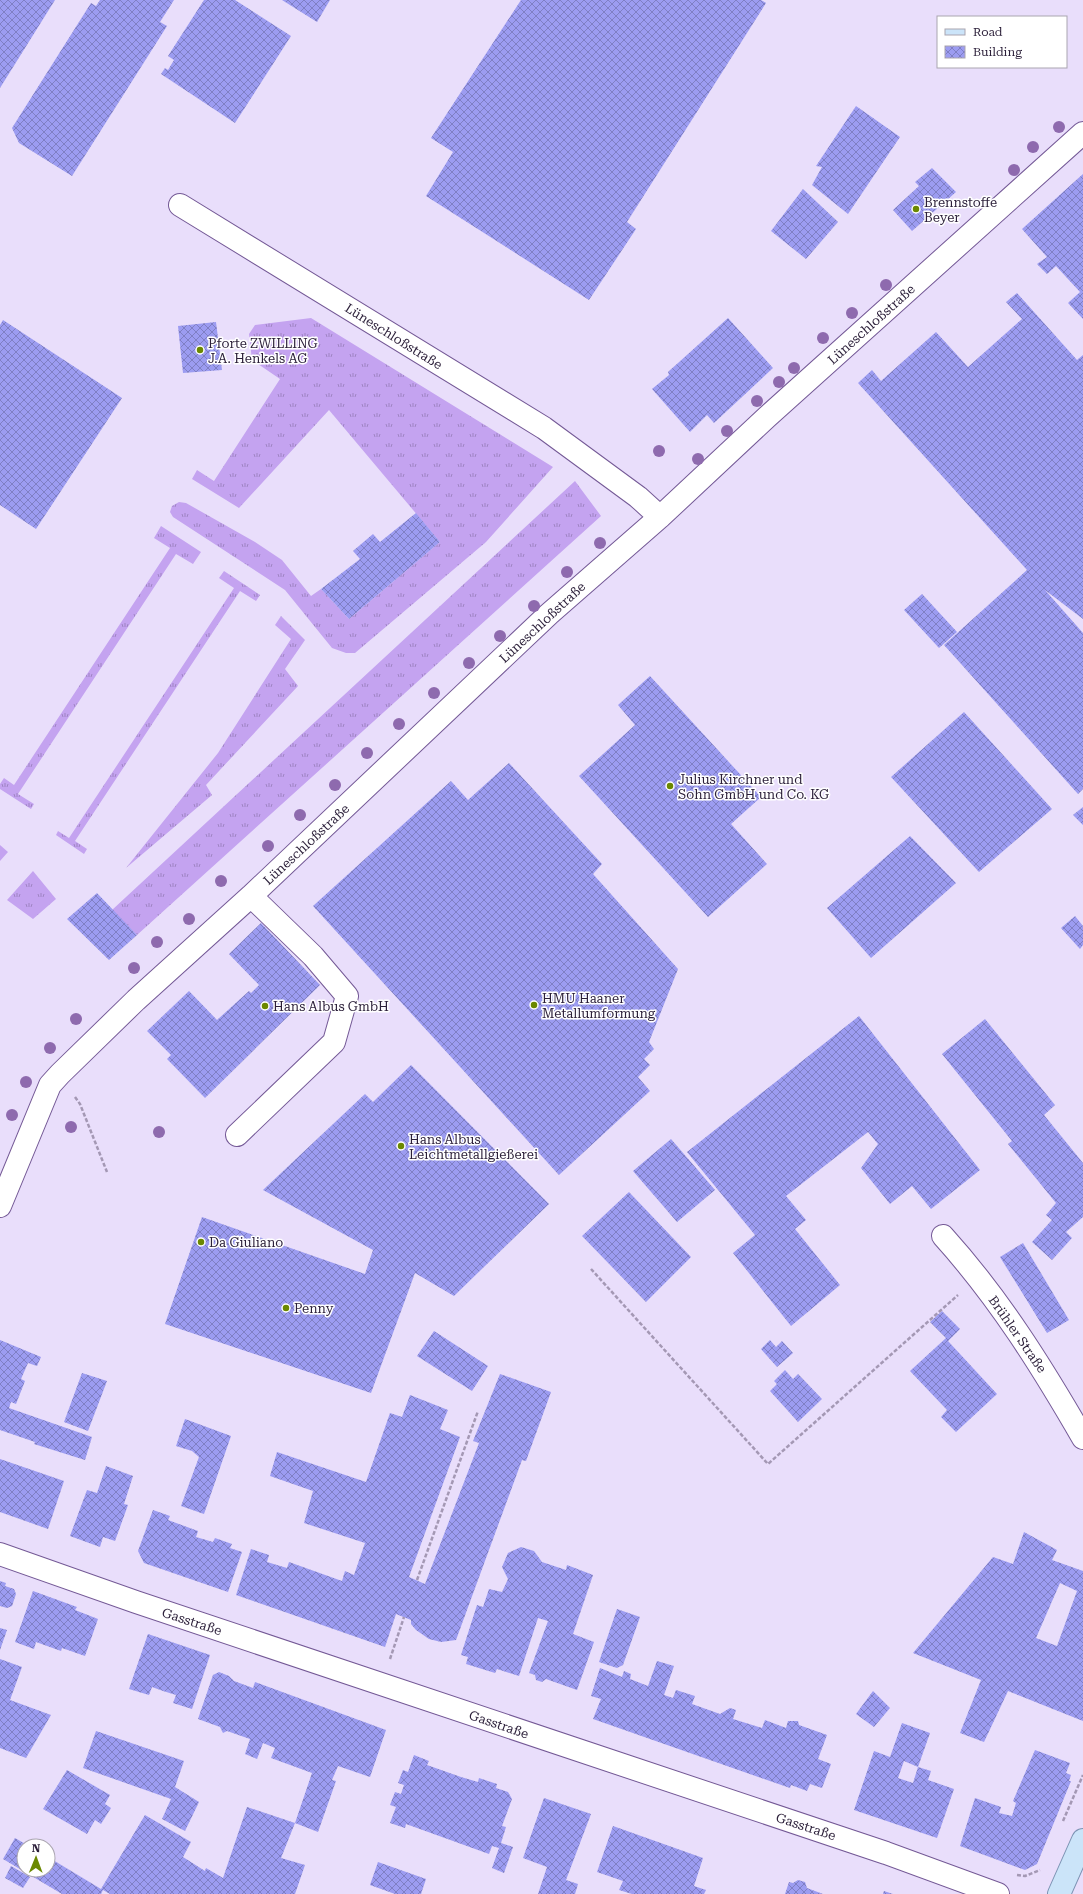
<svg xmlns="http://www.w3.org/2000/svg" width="1083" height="1894" viewBox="0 0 1083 1894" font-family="'Roboto Serif',serif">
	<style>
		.grass { fill: url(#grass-tufts) }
		.building { fill: url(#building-cross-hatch); fill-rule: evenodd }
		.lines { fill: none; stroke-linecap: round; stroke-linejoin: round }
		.minor-casing { stroke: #745996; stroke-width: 24 }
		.major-casing { stroke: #7c93b3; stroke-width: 24 }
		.path { stroke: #a498b4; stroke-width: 2.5; stroke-dasharray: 4 2; stroke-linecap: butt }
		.minor { stroke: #fff; stroke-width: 22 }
		.major { stroke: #cbe4f9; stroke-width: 22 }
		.tree { fill: #8e6aae }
		.poi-dot { fill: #6b8800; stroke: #fff; stroke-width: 1.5 }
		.labels { text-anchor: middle; stroke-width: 3; stroke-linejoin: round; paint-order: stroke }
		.poi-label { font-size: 13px; fill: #2b1f39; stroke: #fff; text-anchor: start }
		.street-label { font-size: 13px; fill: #2b1f39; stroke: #fff }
	</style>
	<defs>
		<pattern id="grass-tufts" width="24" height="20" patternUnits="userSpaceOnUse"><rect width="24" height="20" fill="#c4a3f0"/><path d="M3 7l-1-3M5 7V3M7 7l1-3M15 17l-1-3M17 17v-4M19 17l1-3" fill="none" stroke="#9f84c3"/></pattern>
		<pattern id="building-cross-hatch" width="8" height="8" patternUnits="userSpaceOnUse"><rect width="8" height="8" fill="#9c9cf1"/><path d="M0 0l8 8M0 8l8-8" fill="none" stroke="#7f7fc4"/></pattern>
	</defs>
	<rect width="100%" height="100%" fill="#e9defb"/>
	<path class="grass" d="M 311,318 L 553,467 L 486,542 L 355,653 L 346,653 L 332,648 L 285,590 L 173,517 L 170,512 L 172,506 L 179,502 L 186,503 L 255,542 L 282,560 L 311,596 L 321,589 L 349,619 L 440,542 L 329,410 L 239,508 L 192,479 L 197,470 L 214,481 L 280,379 L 252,360 L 249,334 L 255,325 Z
		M 575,481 L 601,516 L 137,935 L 112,910 Z
		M 161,526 L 201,552 L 193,564 L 176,554 L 18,794 L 34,804 L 31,809 L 0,789 L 0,784 L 4,778 L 14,785 L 170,548 L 154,538 Z
		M 224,571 L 260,595 L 256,601 L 240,591 L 75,841 L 87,849 L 84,854 L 56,835 L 58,831 L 69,838 L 234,588 L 219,578 Z
		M 281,616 L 305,640 L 285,669 L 298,686 L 206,785 L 212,795 L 126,868 L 218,753 L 291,639 L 275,625 Z
		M 0,845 L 8,852 L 0,861 Z
		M 33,871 L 56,899 L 33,919 L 7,900 Z"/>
	<path class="building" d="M 0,0 L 55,0 L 0,88 Z
		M 100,0 L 174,0 L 160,22 L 167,26 L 72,176 L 19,143 L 12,128 L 91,3 L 96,6 Z
		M 204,0 L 235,0 L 291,36 L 235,123 L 161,74 L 165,68 L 168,70 L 174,60 L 168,56 Z
		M 282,0 L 330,0 L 317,22 Z
		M 521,0 L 761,0 L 766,3 L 627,222 L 636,229 L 589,300 L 426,196 L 453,152 L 431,138 Z
		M 856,106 L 900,137 L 848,214 L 812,185 L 822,167 L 816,166 Z
		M 932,168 L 956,192 L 912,231 L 893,210 L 919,186 L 915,182 Z
		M 1083,174 L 1083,319 L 1068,303 L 1080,292 L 1056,266 L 1047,274 L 1037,264 L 1047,257 L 1022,229 Z
		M 803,189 L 838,222 L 806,259 L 771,231 Z
		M 1017,293 L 1077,360 L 1083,355 L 1083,619 L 1045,590 L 1083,633 L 1083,789 L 1078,794 L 944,645 L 1027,570 L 858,383 L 872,370 L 881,381 L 936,332 L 968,367 L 1022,319 L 1006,302 Z
		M 728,318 L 773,368 L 714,423 L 707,415 L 690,432 L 652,389 L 669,375 L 668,372 Z
		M 3,320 L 122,398 L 36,529 L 0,505 L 0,325 Z
		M 216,322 L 222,370 L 183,373 L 178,326 Z
		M 416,513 L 440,542 L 349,619 L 321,589 L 360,559 L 353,551 L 373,534 L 380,542 Z
		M 922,594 L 957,632 L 939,648 L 904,610 Z
		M 650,676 L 761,797 L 731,824 L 767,864 L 708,917 L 579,776 L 635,725 L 618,705 Z
		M 964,712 L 1052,809 L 979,872 L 891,777 Z
		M 509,763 L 602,864 L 593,874 L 678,969 L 649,1042 L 654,1049 L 644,1059 L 650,1065 L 638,1077 L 650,1091 L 559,1175 L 313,906 L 451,781 L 468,800 Z
		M 1083,807 L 1083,825 L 1073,815 Z
		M 910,836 L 956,883 L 871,958 L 827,908 Z
		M 97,893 L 137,935 L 109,960 L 67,919 Z
		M 1075,916 L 1083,926 L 1083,945 L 1080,949 L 1061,928 Z
		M 261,923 L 320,985 L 205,1098 L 167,1059 L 171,1055 L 147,1031 L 189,991 L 217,1020 L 249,991 L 251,993 L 259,985 L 229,954 Z
		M 859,1016 L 980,1170 L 931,1209 L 912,1186 L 890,1204 L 861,1168 L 878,1144 L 868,1132 L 786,1196 L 806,1220 L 795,1229 L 840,1285 L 791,1326 L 733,1253 L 755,1235 L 687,1152 Z
		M 985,1019 L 1055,1105 L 1044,1115 L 1083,1163 L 1083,1217 L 1066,1232 L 1072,1238 L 1052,1260 L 1032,1242 L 1052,1220 L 1046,1215 L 1056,1203 L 1008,1144 L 1012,1141 L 942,1054 Z
		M 411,1065 L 549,1204 L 454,1296 L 415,1273 L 371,1393 L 165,1324 L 202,1217 L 365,1274 L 373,1250 L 263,1190 L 365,1094 L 373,1102 Z
		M 671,1139 L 715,1190 L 677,1222 L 633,1171 Z
		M 629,1192 L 691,1257 L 646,1302 L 582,1236 Z
		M 1023,1243 L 1069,1320 L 1047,1333 L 1000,1257 Z
		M 942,1311 L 960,1329 L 948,1341 L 997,1394 L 956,1432 L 941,1417 L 947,1410 L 910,1371 L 946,1338 L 930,1322 Z
		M 434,1331 L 488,1366 L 472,1391 L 417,1356 Z
		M 0,1340 L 41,1357 L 37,1366 L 28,1363 L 21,1379 L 25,1381 L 16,1404 L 11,1402 L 9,1408 L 92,1437 L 85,1460 L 34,1444 L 35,1442 L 0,1430 Z
		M 770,1340 L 776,1347 L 782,1341 L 793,1353 L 777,1367 L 761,1349 Z
		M 785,1370 L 793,1379 L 798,1374 L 822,1399 L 798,1422 L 770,1391 L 777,1384 L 774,1381 Z
		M 82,1373 L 107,1381 L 88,1431 L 64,1422 Z
		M 500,1374 L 551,1392 L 526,1461 L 522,1460 L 456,1640 L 441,1642 L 429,1639 L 416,1630 L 411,1624 L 411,1620 L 396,1614 L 385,1647 L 236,1595 L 251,1549 L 269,1555 L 267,1562 L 287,1568 L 289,1562 L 342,1581 L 345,1571 L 354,1575 L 365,1543 L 304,1523 L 313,1491 L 270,1476 L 277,1452 L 366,1482 L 390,1413 L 402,1417 L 410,1395 L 448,1410 L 440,1429 L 460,1437 L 409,1577 L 425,1584 L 479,1443 L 473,1441 Z
		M 185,1419 L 231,1436 L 204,1514 L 181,1506 L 199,1457 L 192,1451 L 176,1446 Z
		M 0,1459 L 64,1481 L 48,1529 L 0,1512 Z
		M 106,1466 L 133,1476 L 124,1504 L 128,1505 L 115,1541 L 103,1537 L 100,1547 L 70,1536 L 87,1490 L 97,1493 Z
		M 153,1510 L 170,1516 L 168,1520 L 198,1531 L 196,1537 L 213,1542 L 215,1538 L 232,1544 L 230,1548 L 242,1552 L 228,1592 L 144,1563 L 138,1551 Z
		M 1024,1532 L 1057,1550 L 1052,1560 L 1083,1571 L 1083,1721 L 1008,1691 L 984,1742 L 960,1733 L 981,1680 L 913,1653 L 993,1557 L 1013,1564 ZM 1060,1583 L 1077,1591 L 1057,1646 L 1036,1638 Z
		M 521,1547 L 534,1551 L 542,1562 L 566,1570 L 567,1565 L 593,1575 L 573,1634 L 594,1642 L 577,1690 L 546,1679 L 542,1682 L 536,1680 L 535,1675 L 529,1673 L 548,1621 L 538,1618 L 519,1676 L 497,1669 L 495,1673 L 466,1664 L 468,1657 L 461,1655 L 477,1605 L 483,1607 L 489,1589 L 502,1592 L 508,1579 L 502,1567 L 508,1553 Z
		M 0,1581 L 6,1583 L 5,1586 L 14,1589 L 16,1594 L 12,1606 L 7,1608 L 0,1606 Z
		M 33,1591 L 77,1607 L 75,1610 L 98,1619 L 85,1656 L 62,1648 L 61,1651 L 36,1642 L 34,1649 L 15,1642 Z
		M 617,1609 L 640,1617 L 623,1665 L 617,1668 L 599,1662 Z
		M 0,1628 L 7,1630 L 0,1650 Z
		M 148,1634 L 210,1655 L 192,1709 L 173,1703 L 176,1695 L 163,1691 L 152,1687 L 149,1695 L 129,1689 Z
		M 0,1659 L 22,1667 L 10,1700 L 51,1715 L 26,1758 L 0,1748 Z
		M 657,1661 L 674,1666 L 664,1695 L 673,1698 L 676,1690 L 695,1696 L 692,1704 L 720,1714 L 730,1708 L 736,1710 L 733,1719 L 762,1728 L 765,1720 L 786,1728 L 788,1721 L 798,1721 L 799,1725 L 827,1735 L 818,1759 L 831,1764 L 822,1788 L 810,1784 L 807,1791 L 791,1785 L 790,1788 L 593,1719 L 601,1699 L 591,1696 L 600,1668 L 622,1677 L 624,1671 L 631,1674 L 630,1679 L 648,1686 Z
		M 219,1672 L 229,1676 L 234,1681 L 253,1688 L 255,1682 L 386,1730 L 370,1777 L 338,1766 L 332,1780 L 336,1781 L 318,1832 L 295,1823 L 281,1858 L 305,1865 L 295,1894 L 110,1894 L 103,1890 L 101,1894 L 62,1894 L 3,1859 L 15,1838 L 29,1846 L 24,1846 L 24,1870 L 48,1870 L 48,1857 L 101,1889 L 145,1815 L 191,1842 L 183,1857 L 205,1871 L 206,1868 L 223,1878 L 247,1807 L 295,1823 L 312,1773 L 271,1758 L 275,1748 L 263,1743 L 257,1759 L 245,1754 L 250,1739 L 227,1731 L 223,1733 L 220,1727 L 198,1719 L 213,1675 Z
		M 873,1691 L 890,1708 L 874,1727 L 856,1714 Z
		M 902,1723 L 930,1733 L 918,1767 L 904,1761 L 898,1778 L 913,1783 L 918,1767 L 931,1771 L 928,1780 L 954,1789 L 937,1838 L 854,1810 L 874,1751 L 890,1757 Z
		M 96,1731 L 184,1761 L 175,1787 L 199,1802 L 185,1831 L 162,1819 L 171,1799 L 83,1768 Z
		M 1035,1750 L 1070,1763 L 1066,1773 L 1071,1775 L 1069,1781 L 1071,1781 L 1037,1864 L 1025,1870 L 960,1846 L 975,1798 L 1001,1807 L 999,1813 L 1012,1816 L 1016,1803 L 1013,1801 Z
		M 414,1755 L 429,1761 L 427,1765 L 461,1777 L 478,1782 L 479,1778 L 497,1784 L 496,1788 L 508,1792 L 512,1799 L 502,1826 L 506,1827 L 501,1843 L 513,1847 L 504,1873 L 492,1868 L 499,1848 L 492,1846 L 489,1854 L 406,1824 L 405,1828 L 390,1823 L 396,1807 L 390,1805 L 395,1792 L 401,1794 L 404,1785 L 398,1783 L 403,1770 L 408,1772 Z
		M 67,1770 L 110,1795 L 105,1804 L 111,1808 L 101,1824 L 95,1820 L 87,1834 L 43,1809 Z
		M 544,1798 L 591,1814 L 566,1880 L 578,1884 L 575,1894 L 538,1894 L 547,1867 L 523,1858 Z
		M 613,1826 L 703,1858 L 694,1886 L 706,1890 L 704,1894 L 632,1894 L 619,1890 L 623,1881 L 597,1872 Z
		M 378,1862 L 426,1879 L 421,1894 L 395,1894 L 370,1885 Z
		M 11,1866 L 30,1877 L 23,1888 L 5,1878 Z
		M 798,1880 L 805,1882 L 807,1888 L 823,1894 L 785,1894 L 789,1882 L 793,1883 Z
		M 884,1891 L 893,1894 L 883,1894 Z"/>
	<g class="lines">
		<g class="minor-casing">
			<path id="minor" d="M 180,205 L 544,428 L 638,497 L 660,517
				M 237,1135 L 334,1042 L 347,996 L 313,956 L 251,896
				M 0,1206 L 50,1085 L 60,1074 L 136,1000 L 251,896 L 549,614 L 660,517 L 767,417 L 1083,133
				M 943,1236 C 999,1298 1042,1367 1083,1438
				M 0,1554 L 136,1602 L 886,1853 L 998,1894"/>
		</g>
		<g class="major-casing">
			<path id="major" d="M 1059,1894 L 1083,1840"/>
		</g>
		<path class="path" d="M 75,1097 L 80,1104 L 107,1172
			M 591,1269 L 768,1464 L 958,1295
			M 417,1580 L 478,1411
			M 390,1659 L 404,1617
			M 1063,1821 L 1083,1775
			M 1017,1875 L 1025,1876 L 1040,1870"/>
		<use href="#minor" class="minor"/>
		<use href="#major" class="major"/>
	</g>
	<g class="tree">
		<circle cx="1059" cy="127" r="6"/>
		<circle cx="1033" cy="147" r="6"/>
		<circle cx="1014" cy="170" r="6"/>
		<circle cx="886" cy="285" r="6"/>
		<circle cx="852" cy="313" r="6"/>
		<circle cx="823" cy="338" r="6"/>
		<circle cx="794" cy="368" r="6"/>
		<circle cx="779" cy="382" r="6"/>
		<circle cx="757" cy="401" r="6"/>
		<circle cx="727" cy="431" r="6"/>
		<circle cx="659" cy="451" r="6"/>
		<circle cx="698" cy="459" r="6"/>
		<circle cx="600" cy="543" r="6"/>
		<circle cx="567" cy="572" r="6"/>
		<circle cx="534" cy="606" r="6"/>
		<circle cx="500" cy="636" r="6"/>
		<circle cx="469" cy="663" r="6"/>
		<circle cx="434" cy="693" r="6"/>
		<circle cx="399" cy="724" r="6"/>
		<circle cx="367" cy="753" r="6"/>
		<circle cx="335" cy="785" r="6"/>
		<circle cx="300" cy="815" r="6"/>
		<circle cx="268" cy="846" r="6"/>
		<circle cx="221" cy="881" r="6"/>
		<circle cx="189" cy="919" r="6"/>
		<circle cx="157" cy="942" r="6"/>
		<circle cx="134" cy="968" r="6"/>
		<circle cx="76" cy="1019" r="6"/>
		<circle cx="50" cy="1048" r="6"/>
		<circle cx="26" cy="1082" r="6"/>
		<circle cx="12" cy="1115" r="6"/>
		<circle cx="71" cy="1127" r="6"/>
		<circle cx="159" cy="1132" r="6"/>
	</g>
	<g class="poi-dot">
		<circle cx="916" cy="209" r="4"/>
		<circle cx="200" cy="350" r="4"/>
		<circle cx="670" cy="786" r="4"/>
		<circle cx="534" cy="1005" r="4"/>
		<circle cx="265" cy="1006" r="4"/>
		<circle cx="401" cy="1146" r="4"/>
		<circle cx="201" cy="1242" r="4"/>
		<circle cx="286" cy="1308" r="4"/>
	</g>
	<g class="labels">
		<g class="poi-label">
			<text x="924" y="207">Brennstoffe<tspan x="924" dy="15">Beyer</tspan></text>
			<text x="208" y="348">Pforte ZWILLING<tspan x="208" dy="15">J.A. Henkels AG</tspan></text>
			<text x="678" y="784">Julius Kirchner und<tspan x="678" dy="15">Sohn GmbH und Co. KG</tspan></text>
			<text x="542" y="1003">HMU Haaner<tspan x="542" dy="15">Metallumformung</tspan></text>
			<text x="273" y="1011">Hans Albus GmbH</text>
			<text x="409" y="1144">Hans Albus<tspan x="409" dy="15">Leichtmetallgießerei</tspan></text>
			<text x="209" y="1247">Da Giuliano</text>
			<text x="294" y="1313">Penny</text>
		</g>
		<g class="street-label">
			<text transform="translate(871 324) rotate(-42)" y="5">Lüneschloßstraße</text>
			<text transform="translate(394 336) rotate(32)" y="5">Lüneschloßstraße</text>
			<text transform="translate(542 622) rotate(-43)" y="5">Lüneschloßstraße</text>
			<text transform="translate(306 844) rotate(-43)" y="5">Lüneschloßstraße</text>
			<text transform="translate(1018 1334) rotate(55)" y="5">Brühler Straße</text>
			<text transform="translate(192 1621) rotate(18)" y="5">Gasstraße</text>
			<text transform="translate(499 1724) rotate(19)" y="5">Gasstraße</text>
			<text transform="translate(806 1826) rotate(18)" y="5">Gasstraße</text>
		</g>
	</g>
	<rect x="937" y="16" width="130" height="52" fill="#ffffff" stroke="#aaa5b0"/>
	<rect x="945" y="29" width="20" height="6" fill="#cbe4f9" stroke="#aaa5b0"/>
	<text x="973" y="36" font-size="12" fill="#2b1f39">Road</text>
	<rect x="945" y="46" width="20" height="12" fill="url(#building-cross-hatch)" stroke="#aaa5b0"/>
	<text x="973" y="56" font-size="12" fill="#2b1f39">Building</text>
	<g transform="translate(36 1858) rotate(1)"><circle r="19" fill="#ffffff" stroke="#aaa5b0"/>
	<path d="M0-3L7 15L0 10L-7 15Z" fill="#6b8800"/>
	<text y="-6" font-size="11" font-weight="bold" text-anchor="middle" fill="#2b1f39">N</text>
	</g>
</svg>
